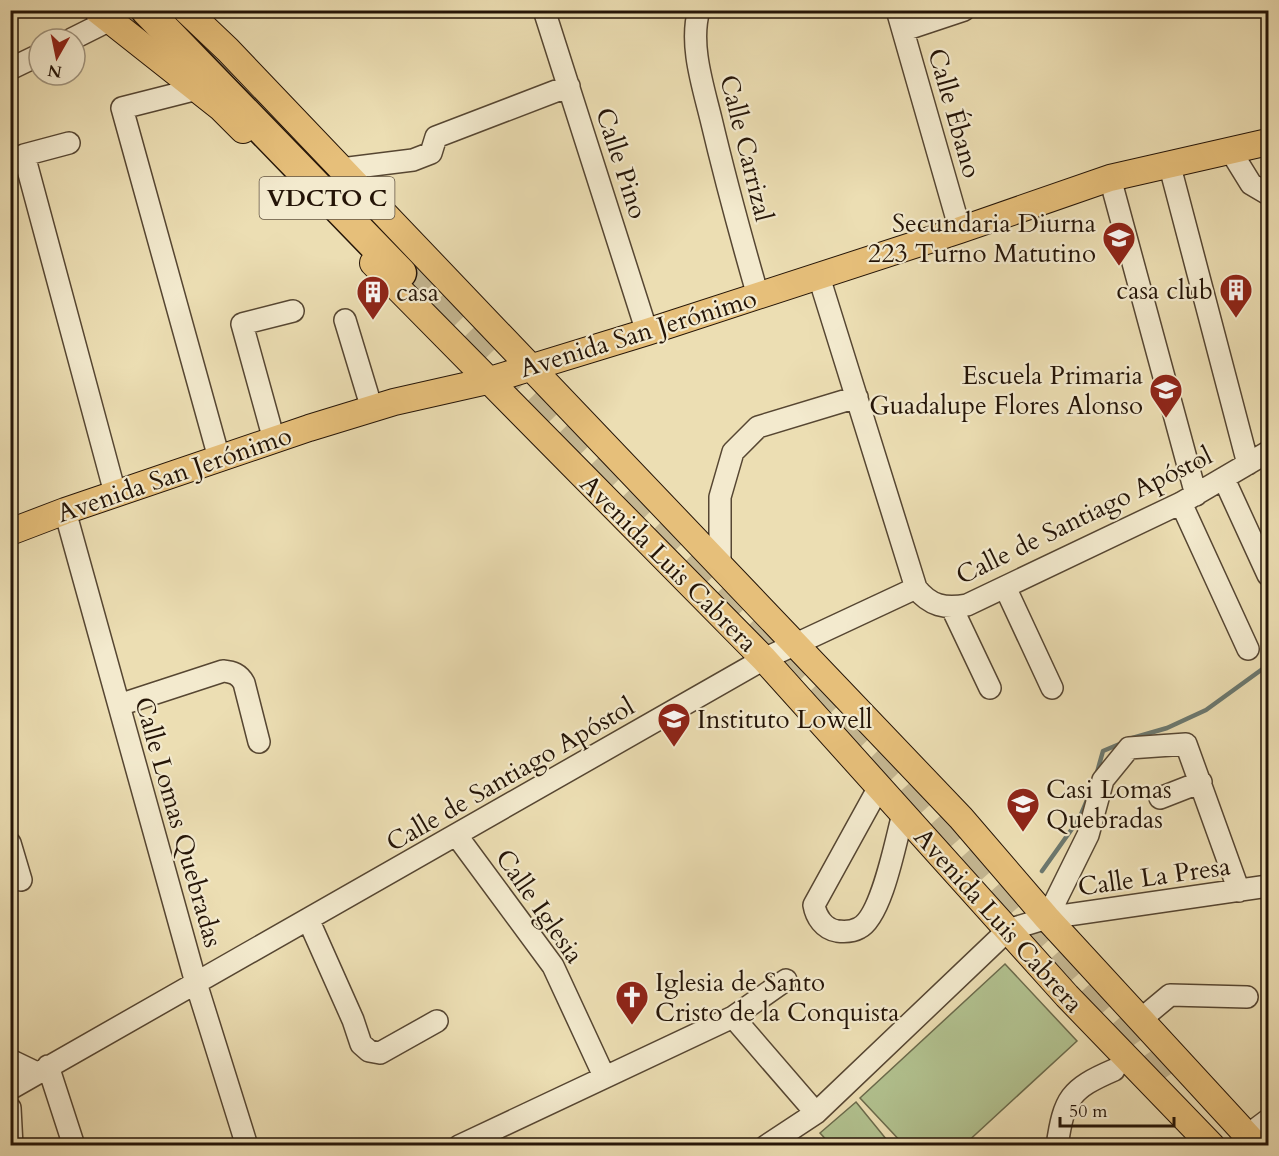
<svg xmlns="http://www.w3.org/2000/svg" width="1279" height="1156" viewBox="0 0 1279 1156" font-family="Cardo,serif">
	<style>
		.green { fill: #b2c290; stroke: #6b6b4c; stroke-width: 1.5 }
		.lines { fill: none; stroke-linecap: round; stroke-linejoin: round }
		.stream { stroke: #6b786f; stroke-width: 4.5 }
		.highway-tunnel { stroke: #c4b691; stroke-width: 30; stroke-dasharray: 30 15; stroke-linecap: butt }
		.minor-casing { stroke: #564632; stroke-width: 24 }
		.major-casing { stroke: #241407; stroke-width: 28 }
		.highway-casing { stroke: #241407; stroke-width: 33 }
		.minor { stroke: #f3eace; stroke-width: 21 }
		.major { stroke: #e6bf7a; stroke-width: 26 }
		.highway { stroke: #e6bf7a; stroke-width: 30 }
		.labels { text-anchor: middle; stroke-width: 4.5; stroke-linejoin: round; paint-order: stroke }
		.shield { fill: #f3eace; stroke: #625443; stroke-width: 1.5 }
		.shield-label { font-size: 24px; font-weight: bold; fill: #241407 }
		.street-label { font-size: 26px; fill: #241407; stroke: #f3eace }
		.poi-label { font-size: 26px; fill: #241407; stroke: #f3eace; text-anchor: start }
	</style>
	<rect width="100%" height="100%" fill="#ecdeb3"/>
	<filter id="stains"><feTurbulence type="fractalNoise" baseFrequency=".00333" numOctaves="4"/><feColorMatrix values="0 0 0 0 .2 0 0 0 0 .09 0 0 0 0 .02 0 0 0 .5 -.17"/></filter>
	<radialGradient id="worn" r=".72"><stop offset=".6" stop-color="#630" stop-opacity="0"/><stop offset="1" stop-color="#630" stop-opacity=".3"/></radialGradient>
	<path class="green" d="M 1005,964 L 1077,1041 L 964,1145 L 904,1145 L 860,1098 Z
		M 856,1102 L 891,1145 L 831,1145 L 820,1133 Z"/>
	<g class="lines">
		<path class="stream" d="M 1129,739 L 1167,728 L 1206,710 L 1268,665
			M 1096,776 L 1103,751 L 1122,743
			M 1042,871 L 1079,819 L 1087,800"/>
		<path class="highway-tunnel" d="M 401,273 L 900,779 L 1128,1034 L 1169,1093"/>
		<g class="minor-casing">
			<path id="minor" d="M 544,10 L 647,332
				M 699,10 C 689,44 703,86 711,119 C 725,178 741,237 758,296
				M 897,10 L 960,230
				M 904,30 L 964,10
				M 72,39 L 110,20
				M 10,69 L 39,55
				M 197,89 L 122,108 L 219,458
				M 69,143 L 24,155 L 115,493
				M 1230,150 L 1251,184 L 1268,194
				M 1169,163 L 1248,464
				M 341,169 L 413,160 L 431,153 L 436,137 L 569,86
				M 1110,178 L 1196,495
				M 819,277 L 916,588 C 930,606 945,609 967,605 L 1181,503 L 1268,452
				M 345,320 L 372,409
				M 274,440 L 242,324 L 293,311
				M 1224,479 L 1268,575
				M 1181,503 L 1248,649
				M 65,511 L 196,983 L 247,1146
				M 720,566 L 720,497 L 733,452 L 758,427 L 857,397
				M 1005,587 L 1052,688
				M 952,608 L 990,688
				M 119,705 L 223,671 C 233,672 239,674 244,683 L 259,742
				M 879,787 L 814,905 C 816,917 824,929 837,931 C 845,932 852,932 859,928 C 882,917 896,839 903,814
				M 1160,798 L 1201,782
				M 457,836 L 553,966 L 604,1076
				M 10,843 L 21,880
				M 1047,918 L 1088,835 L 1103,780 L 1129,748 L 1186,744 L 1239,891
				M 308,919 L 353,1020 L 361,1044 L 369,1051 L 380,1053 L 437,1021
				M 733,1017 L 816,1113
				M 1140,1020 L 1170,995 L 1247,997
				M 10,1060 L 37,1073
				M 48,1066 L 74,1146
				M 10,1089 L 764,659 L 916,588
				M 10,1108 L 12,1146
				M 1248,1135 L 1268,1120
				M 459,1146 L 733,1017 L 786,980
				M 766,1146 L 816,1113 L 1008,930 L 1047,918 L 1268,886
				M 1057,1146 C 1064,1098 1070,1089 1114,1070"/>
		</g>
		<g class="major-casing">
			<path id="major" d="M 97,10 L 221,108 L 243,130
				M 186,10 L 228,50 L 961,818 L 1047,918 L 1257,1146
				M 373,263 L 764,659 L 1067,996 L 1212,1146
				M 10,532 L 65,511 L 309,428 L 394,402 L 487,381 L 647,332 L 960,230 L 1110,178 L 1268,142"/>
		</g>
		<g class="highway-casing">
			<path id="highway" d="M 146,10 L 401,273"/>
		</g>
		<use href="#minor" class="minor"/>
		<use href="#major" class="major"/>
		<use href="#highway" class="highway"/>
	</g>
	<defs>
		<g id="school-pin" transform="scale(1.725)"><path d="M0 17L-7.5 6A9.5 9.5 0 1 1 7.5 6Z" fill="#8f2418" stroke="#f3eace"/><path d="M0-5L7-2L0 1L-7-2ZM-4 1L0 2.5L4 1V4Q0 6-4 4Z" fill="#fff"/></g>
		<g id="building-pin" transform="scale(1.725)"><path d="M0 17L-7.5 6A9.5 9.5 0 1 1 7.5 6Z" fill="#8f2418" stroke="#f3eace"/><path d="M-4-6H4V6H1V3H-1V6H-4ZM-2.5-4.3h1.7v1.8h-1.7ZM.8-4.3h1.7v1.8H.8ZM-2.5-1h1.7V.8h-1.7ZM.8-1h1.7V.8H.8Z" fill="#fff"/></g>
		<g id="church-pin" transform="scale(1.725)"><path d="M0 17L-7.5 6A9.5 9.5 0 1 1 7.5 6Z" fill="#8f2418" stroke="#f3eace"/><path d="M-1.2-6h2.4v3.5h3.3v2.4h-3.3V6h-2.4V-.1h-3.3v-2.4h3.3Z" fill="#fff"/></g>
	</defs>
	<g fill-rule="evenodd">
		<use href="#school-pin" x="1119" y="238"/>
		<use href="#building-pin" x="1236" y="290"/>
		<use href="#building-pin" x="373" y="292"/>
		<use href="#school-pin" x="1166" y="390"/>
		<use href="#school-pin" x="674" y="719"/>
		<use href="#school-pin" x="1023" y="804"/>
		<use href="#church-pin" x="632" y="997"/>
	</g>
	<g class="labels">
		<rect class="shield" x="259.5" y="177" width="135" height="42" rx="4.5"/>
		<g class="shield-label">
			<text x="327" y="206">VDCTO C</text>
		</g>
		<g class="street-label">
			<text transform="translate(955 113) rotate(74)" y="9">Calle Ébano</text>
			<text transform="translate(747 148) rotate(76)" y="9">Calle Carrizal</text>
			<text transform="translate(622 163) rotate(72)" y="9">Calle Pino</text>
			<text transform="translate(638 333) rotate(-17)" y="9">Avenida San Jerónimo</text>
			<text transform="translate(174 474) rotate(-19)" y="9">Avenida San Jerónimo</text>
			<text transform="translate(1084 515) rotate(-26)" y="9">Calle de Santiago Apóstol</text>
			<text transform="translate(669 563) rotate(45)" y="9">Avenida Luis Cabrera</text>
			<text transform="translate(510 774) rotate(-30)" y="9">Calle de Santiago Apóstol</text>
			<text transform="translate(179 822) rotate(74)" y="9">Calle Lomas Quebradas</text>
			<text transform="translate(1154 876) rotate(-8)" y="9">Calle La Presa</text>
			<text transform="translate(540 906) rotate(55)" y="9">Calle Iglesia</text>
			<text transform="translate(999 920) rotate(48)" y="9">Avenida Luis Cabrera</text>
		</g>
		<g class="poi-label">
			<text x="1096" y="232" text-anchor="end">Secundaria Diurna<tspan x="1096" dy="30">223 Turno Matutino</tspan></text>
			<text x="1213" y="299" text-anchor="end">casa club</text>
			<text x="396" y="301">casa</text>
			<text x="1143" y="384" text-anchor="end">Escuela Primaria<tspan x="1143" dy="30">Guadalupe Flores Alonso</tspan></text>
			<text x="697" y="728">Instituto Lowell</text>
			<text x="1046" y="798">Casi Lomas<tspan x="1046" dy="30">Quebradas</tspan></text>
			<text x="655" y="991">Iglesia de Santo<tspan x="655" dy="30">Cristo de la Conquista</tspan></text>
		</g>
	</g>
	<rect width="1279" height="1156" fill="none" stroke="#ecdeb3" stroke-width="36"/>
	<rect x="12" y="12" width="1255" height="1132" fill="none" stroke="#241407" stroke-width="3"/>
	<rect x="18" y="18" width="1243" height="1120" fill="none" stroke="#241407" stroke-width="1.5"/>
	<g transform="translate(57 57) rotate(189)"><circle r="28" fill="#f3eace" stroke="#a0947e" stroke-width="1.5"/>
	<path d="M0-4.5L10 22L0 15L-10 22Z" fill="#8f2418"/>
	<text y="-9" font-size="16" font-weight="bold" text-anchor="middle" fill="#241407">N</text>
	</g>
	<path d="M1060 1117v9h114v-9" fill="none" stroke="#241407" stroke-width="3"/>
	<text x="1069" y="1117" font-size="18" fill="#241407" stroke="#f3eace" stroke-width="4.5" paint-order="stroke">50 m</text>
	<rect width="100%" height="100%" filter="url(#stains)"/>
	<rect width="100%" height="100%" fill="url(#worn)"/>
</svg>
